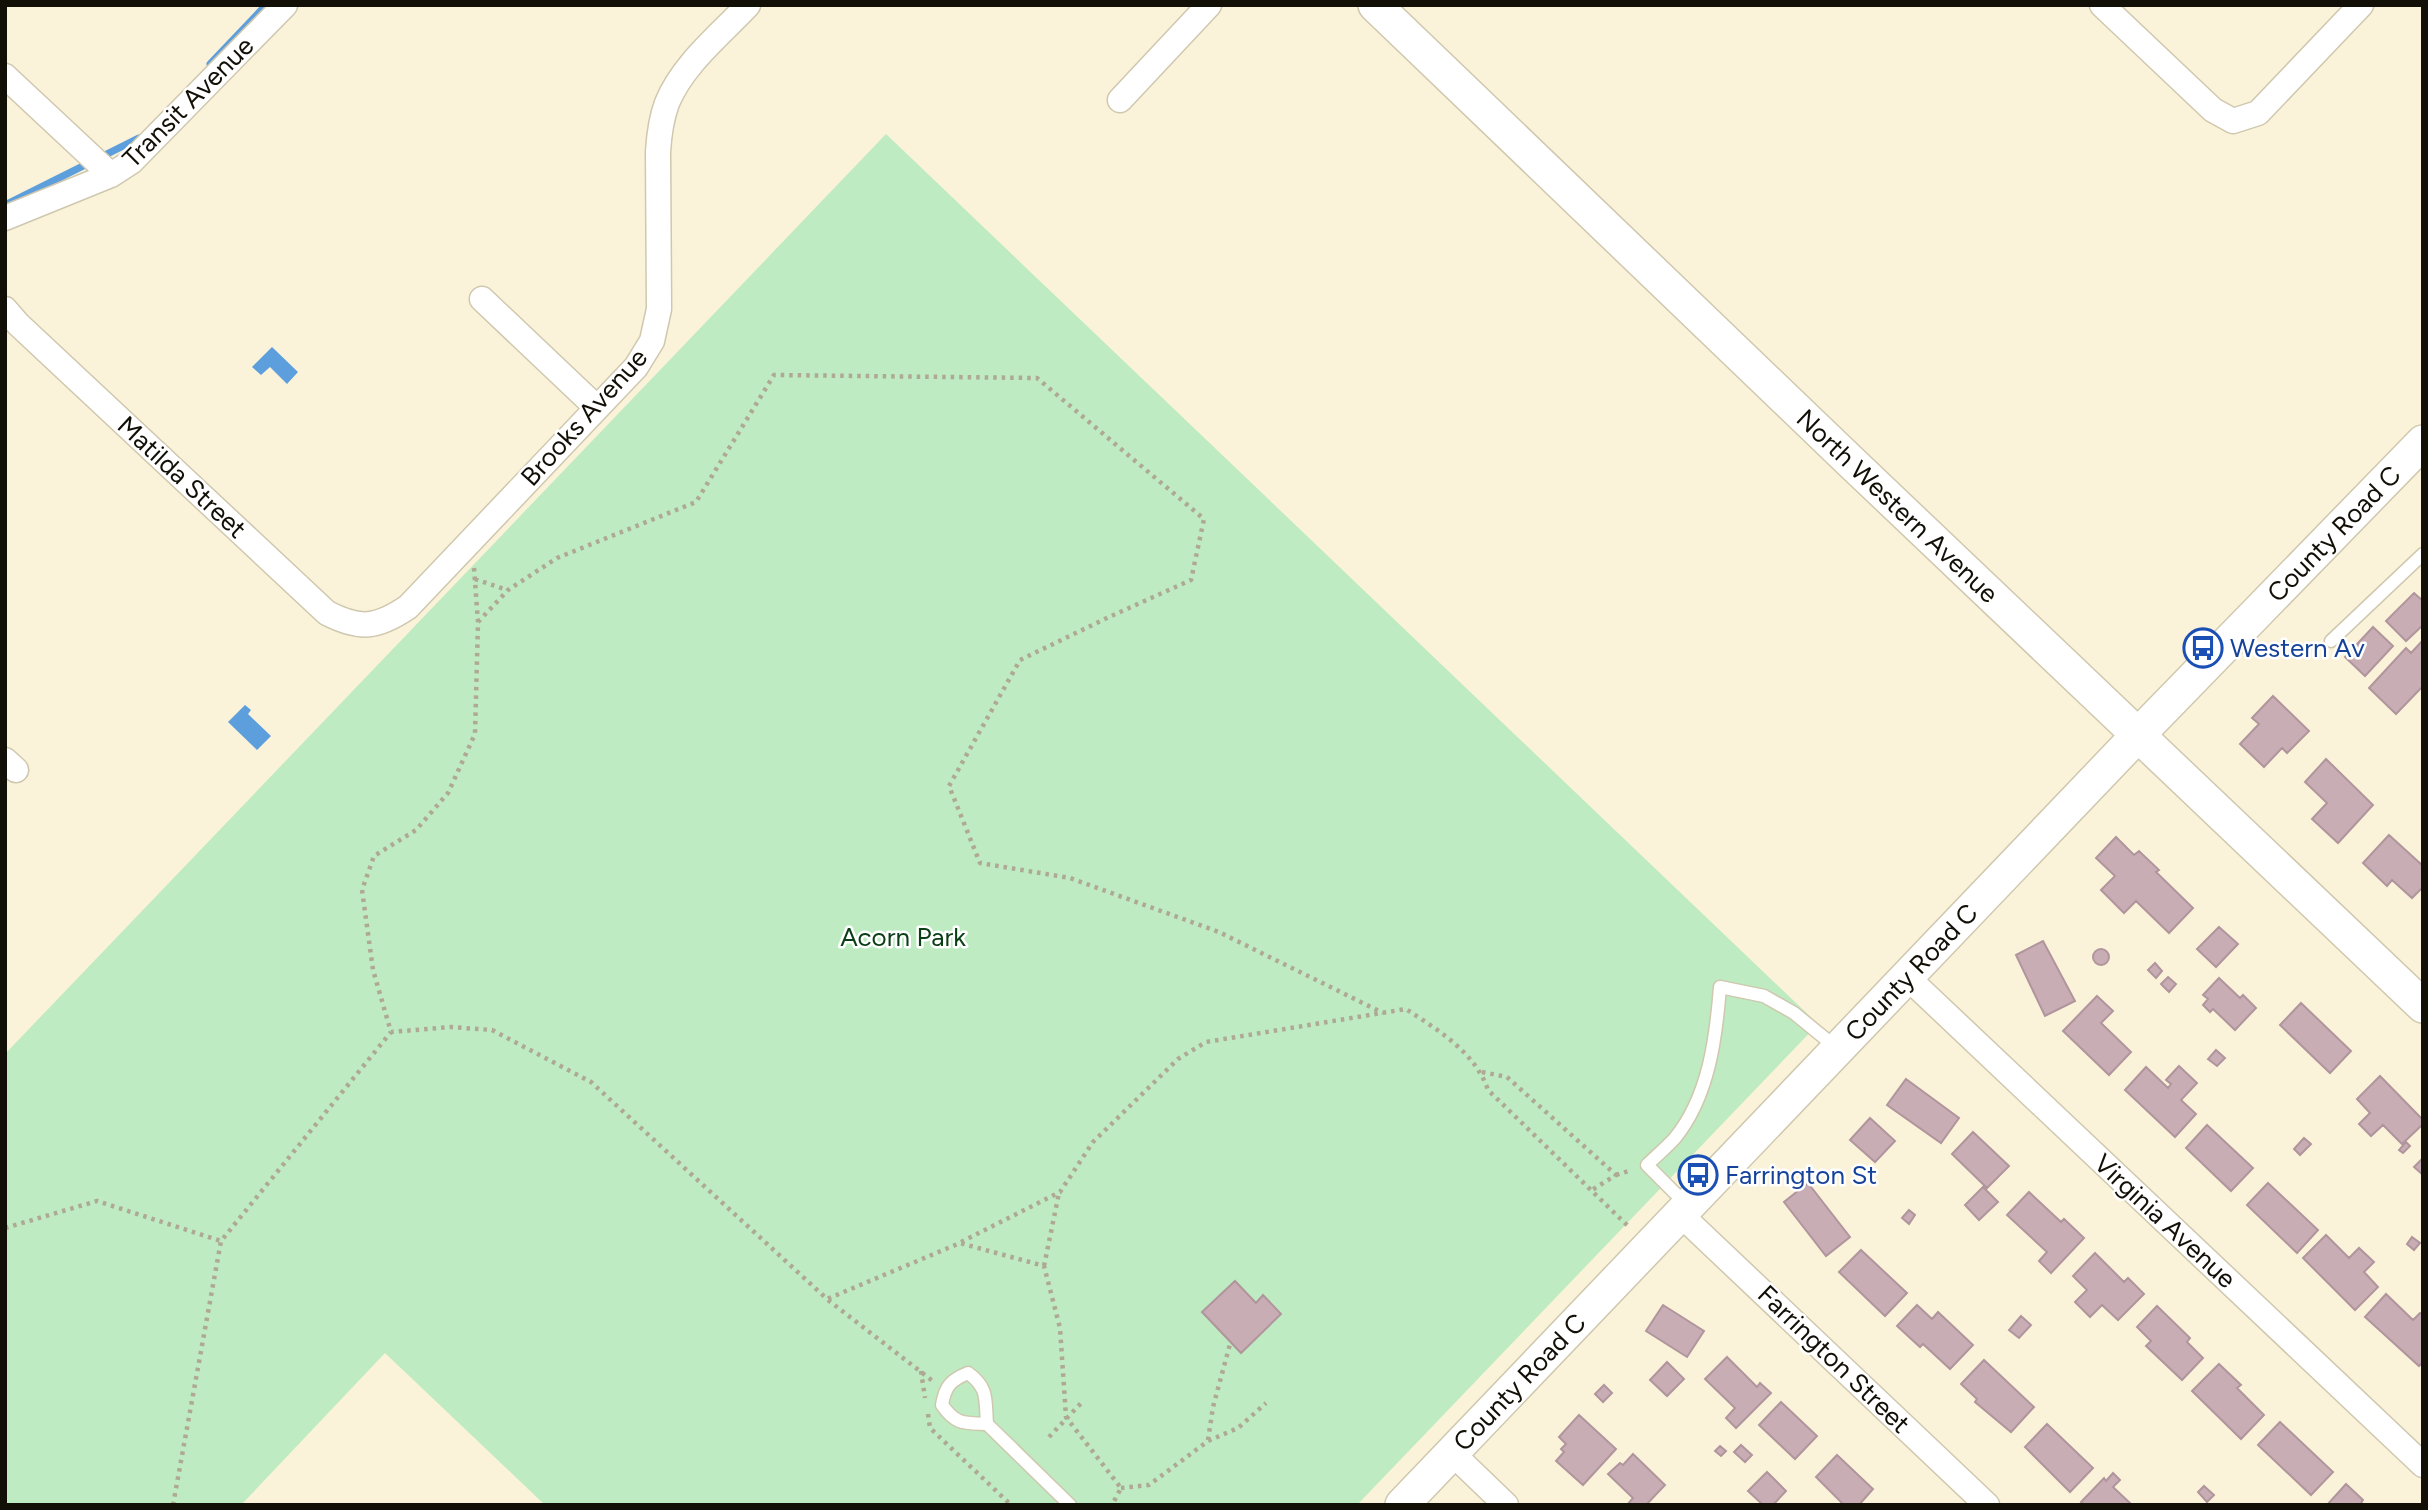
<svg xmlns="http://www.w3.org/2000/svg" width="2428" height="1510" viewBox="0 0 2428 1510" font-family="Figtree,sans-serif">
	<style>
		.green { fill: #beebc1 }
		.water { fill: #5d9edd }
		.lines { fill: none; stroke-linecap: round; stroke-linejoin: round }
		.stream { stroke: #5d9edd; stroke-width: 7 }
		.building { fill: #c9adb5; stroke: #b0959d; stroke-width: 2 }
		.lane-casing { stroke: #cfc8af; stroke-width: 15 }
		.street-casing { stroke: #cfc8af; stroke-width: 27 }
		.secondary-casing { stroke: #cfc8af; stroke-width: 36 }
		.path { stroke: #aea894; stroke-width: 4.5; stroke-dasharray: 3.5 5; stroke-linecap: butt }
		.lane { stroke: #fff; stroke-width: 12 }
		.street { stroke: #fff; stroke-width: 24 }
		.secondary { stroke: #fff; stroke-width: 33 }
		.labels { text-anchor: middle; stroke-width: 5; stroke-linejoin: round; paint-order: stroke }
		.street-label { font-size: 26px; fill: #120f07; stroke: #fff }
		.transit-label { font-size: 26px; fill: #164399; stroke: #fff; text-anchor: start }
		.park-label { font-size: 26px; fill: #0a3e15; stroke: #fff }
	</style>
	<rect width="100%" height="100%" fill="#faf3d9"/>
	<path class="green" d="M 886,134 L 1818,1024 L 1357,1505 L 545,1505 L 385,1353 L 241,1505 L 5,1505 L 5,1054 Z"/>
	<path class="water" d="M 272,347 L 298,372 L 287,384 L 270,367 L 261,375 L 252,367 Z
		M 245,705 L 251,710 L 248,714 L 271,736 L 257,750 L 228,722 Z"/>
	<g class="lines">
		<path class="stream" d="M 210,64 L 266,5
			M 5,205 L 139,138"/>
	</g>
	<path class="building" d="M 2414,593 L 2423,601 L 2423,625 L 2406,641 L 2386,621 Z
		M 2373,627 L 2393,646 L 2365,676 L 2345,657 Z
		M 2423,640 L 2423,686 L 2396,714 L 2369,688 L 2406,648 L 2411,653 Z
		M 2273,696 L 2309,731 L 2287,753 L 2282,748 L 2264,767 L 2240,744 L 2259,724 L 2252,718 Z
		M 2326,759 L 2373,805 L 2338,843 L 2312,819 L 2327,803 L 2305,782 Z
		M 2389,835 L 2423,866 L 2423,887 L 2412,898 L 2392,880 L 2387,886 L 2363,863 Z
		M 2116,837 L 2134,855 L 2139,851 L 2159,870 L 2156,872 L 2193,908 L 2169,933 L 2136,901 L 2124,913 L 2101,890 L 2115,876 L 2096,858 Z
		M 2219,927 L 2238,944 L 2216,967 L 2197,949 Z
		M 2043,941 L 2075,1001 L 2045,1016 L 2016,955 Z
		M2093 957a8 8 0 1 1 16 0a8 8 0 1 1-16 0Z
		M 2155,963 L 2162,971 L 2156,978 L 2148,970 Z
		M 2168,977 L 2176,984 L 2169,992 L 2161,984 Z
		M 2219,978 L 2240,998 L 2243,995 L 2256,1008 L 2235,1030 L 2213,1009 L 2210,1012 L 2203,1005 L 2208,999 L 2203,995 Z
		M 2097,996 L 2113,1011 L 2101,1023 L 2131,1052 L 2109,1075 L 2063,1031 Z
		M 2301,1003 L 2351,1051 L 2330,1073 L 2280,1025 Z
		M 2216,1050 L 2225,1058 L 2217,1066 L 2208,1059 Z
		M 2179,1066 L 2197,1083 L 2181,1100 L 2196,1114 L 2175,1137 L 2125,1090 L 2146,1067 L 2168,1088 L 2171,1084 L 2166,1080 Z
		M 2380,1076 L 2423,1120 L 2423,1124 L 2402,1144 L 2383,1125 L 2371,1136 L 2359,1124 L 2370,1113 L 2357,1099 Z
		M 1906,1079 L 1959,1118 L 1941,1143 L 1887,1105 Z
		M 1870,1118 L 1895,1141 L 1875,1162 L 1850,1140 Z
		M 2207,1125 L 2253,1168 L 2231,1191 L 2186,1148 Z
		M 1973,1132 L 2009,1166 L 1987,1188 L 1952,1154 Z
		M 2304,1138 L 2311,1144 L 2300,1155 L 2294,1149 Z
		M 2406,1142 L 2410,1146 L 2403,1153 L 2399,1150 Z
		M 2423,1158 L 2423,1175 L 2414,1167 Z
		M 1808,1183 L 1850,1237 L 1826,1256 L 1784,1202 Z
		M 2268,1183 L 2318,1230 L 2297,1253 L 2247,1205 Z
		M 1983,1187 L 1998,1202 L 1979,1220 L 1965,1205 Z
		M 2029,1192 L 2061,1222 L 2064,1219 L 2084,1238 L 2051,1273 L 2039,1261 L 2047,1252 L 2007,1215 Z
		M 1909,1210 L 1915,1215 L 1909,1224 L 1902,1218 Z
		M 2326,1235 L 2349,1258 L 2359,1248 L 2374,1262 L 2364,1272 L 2378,1287 L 2355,1310 L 2303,1258 Z
		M 2412,1237 L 2420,1243 L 2414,1250 L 2407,1244 Z
		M 1861,1250 L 1907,1293 L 1885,1316 L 1839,1272 Z
		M 2095,1253 L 2124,1282 L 2128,1278 L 2144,1294 L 2118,1320 L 2102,1305 L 2090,1317 L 2075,1302 L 2087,1290 L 2073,1276 Z
		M 1235,1281 L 1256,1303 L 1263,1295 L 1281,1314 L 1241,1353 L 1202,1312 Z
		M 2386,1294 L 2413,1320 L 2420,1313 L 2423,1315 L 2423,1362 L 2419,1366 L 2365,1317 Z
		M 1663,1305 L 1704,1331 L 1687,1357 L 1646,1331 Z
		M 1917,1305 L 1932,1319 L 1938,1312 L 1973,1345 L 1950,1369 L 1923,1344 L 1920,1347 L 1897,1326 Z
		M 2157,1306 L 2190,1338 L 2187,1342 L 2203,1358 L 2182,1380 L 2146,1346 L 2151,1341 L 2137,1327 Z
		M 2021,1316 L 2031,1325 L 2019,1338 L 2009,1330 Z
		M 1727,1357 L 1757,1387 L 1760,1383 L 1771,1393 L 1736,1428 L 1726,1418 L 1735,1408 L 1705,1379 Z
		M 1984,1360 L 2034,1407 L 2011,1432 L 1975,1402 L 1977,1399 L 1961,1384 Z
		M 1667,1362 L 1684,1379 L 1667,1396 L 1650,1380 Z
		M 2219,1364 L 2241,1385 L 2237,1388 L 2264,1415 L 2241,1439 L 2192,1391 Z
		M 1604,1385 L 1612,1393 L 1603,1402 L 1595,1394 Z
		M 1781,1402 L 1817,1436 L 1795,1459 L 1759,1425 Z
		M 1579,1415 L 1616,1449 L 1583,1485 L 1556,1461 L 1564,1452 L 1561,1449 L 1566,1444 L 1559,1437 Z
		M 2280,1422 L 2333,1472 L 2311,1495 L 2258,1445 Z
		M 2047,1424 L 2093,1468 L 2070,1492 L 2025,1447 Z
		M 1741,1445 L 1752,1455 L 1745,1462 L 1734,1452 Z
		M 1720,1446 L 1726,1451 L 1721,1456 L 1715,1451 Z
		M 1633,1454 L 1665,1485 L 1646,1505 L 1627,1505 L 1633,1498 L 1608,1474 L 1620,1463 L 1623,1465 Z
		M 1837,1455 L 1873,1489 L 1859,1505 L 1844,1505 L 1816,1477 Z
		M 1767,1472 L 1786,1491 L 1773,1505 L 1763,1505 L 1748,1491 Z
		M 2113,1473 L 2120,1480 L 2113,1487 L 2132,1505 L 2084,1505 L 2081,1502 L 2104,1478 L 2106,1481 Z
		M 2346,1484 L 2363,1500 L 2360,1505 L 2327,1505 Z
		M 2204,1486 L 2214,1495 L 2207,1502 L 2198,1492 Z"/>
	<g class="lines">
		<g class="lane-casing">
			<path id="lane" d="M 2331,641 L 2423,554
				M 1686,1204 L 1647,1165 C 1656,1156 1666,1148 1675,1138 C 1709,1096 1716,1038 1720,987 L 1764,996 L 1794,1013 L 1838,1049
				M 987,1424 C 964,1423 956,1425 942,1405 C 945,1386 951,1380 968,1373 C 989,1388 985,1400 987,1424 L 1070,1505"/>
		</g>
		<g class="street-casing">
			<path id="street" d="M 2102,5 L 2213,110 L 2233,121 L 2258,113 L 2361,5
				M 5,76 L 111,175
				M 1120,100 L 1209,5
				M 5,218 L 111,175 L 131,162 L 285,5
				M 482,299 L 597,408
				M 5,309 L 18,324 L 327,613 C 360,630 377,628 408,607 L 636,367 L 652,341 L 659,309 L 658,152 C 659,135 661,119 667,103 C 683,64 720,35 748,5
				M 5,760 L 16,770
				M 1907,977 L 2423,1465
				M 1680,1214 L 1987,1505
				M 1452,1453 L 1506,1505"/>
		</g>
		<g class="secondary-casing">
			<g id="secondary">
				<path id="s1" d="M 1375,5 L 1851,462 L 2423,1006"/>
				<path id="s2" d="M 1402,1505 L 2137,736 L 2423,442"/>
			</g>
		</g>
		<path class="path" d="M 474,568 L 478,622 L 475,734 L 448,793 L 416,830 L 374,856 L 362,890 L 373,970 L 391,1032 L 451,1027 L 492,1030 L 591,1082 L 827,1299 L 960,1243 L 1044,1266 L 1060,1328 L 1066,1417 L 1121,1488 L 1112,1505
			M 475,579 L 507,590
			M 478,622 L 508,590 L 557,558 L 696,502 L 774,375 L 1037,378 L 1204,519 L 1191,580 L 1109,617 L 1020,660 L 949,786 L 980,863 L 1070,878 L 1219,932 L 1383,1013
			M 1482,1072 L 1507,1077 L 1616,1175 L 1592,1190
			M 1616,1175 L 1632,1170
			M 5,1228 L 97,1201 L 221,1241
			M 961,1242 L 1060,1192 L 1093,1142 L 1178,1059 L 1206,1042 L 1406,1009 C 1438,1030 1475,1052 1488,1090 L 1630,1228
			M 1044,1266 L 1059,1193
			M 828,1300 L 934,1382
			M 921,1371 L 925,1398
			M 928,1414 L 930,1428 L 1011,1505
			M 1049,1437 L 1084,1400
			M 1208,1440 L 1213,1407 L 1230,1344
			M 1121,1488 L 1149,1485 L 1208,1441 L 1238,1428 L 1266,1403
			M 173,1505 L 221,1241 L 391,1032"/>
		<use href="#lane" class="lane"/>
		<use href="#street" class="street"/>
		<use href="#secondary" class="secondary"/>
	</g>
	<defs>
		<g id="bus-ring" transform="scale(2.0125)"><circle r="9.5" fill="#fff" stroke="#1a4fb4" stroke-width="1.5"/><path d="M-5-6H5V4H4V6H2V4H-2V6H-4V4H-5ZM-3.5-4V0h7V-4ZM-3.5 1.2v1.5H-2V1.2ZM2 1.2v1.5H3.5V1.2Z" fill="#1a4fb4"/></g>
	</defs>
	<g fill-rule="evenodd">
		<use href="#bus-ring" x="2203" y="648"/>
		<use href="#bus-ring" x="1698" y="1175"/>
	</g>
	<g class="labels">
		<g class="street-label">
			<text transform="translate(188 102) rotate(-45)" y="9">Transit Avenue</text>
			<text transform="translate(584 417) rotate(-48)" y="9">Brooks Avenue</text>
			<text transform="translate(182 477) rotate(43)" y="9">Matilda Street</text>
			<text dy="9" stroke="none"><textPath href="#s1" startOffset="724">North Western Avenue</textPath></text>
			<text dy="9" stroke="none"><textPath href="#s2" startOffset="1346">County Road C</textPath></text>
			<text dy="9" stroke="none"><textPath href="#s2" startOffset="737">County Road C</textPath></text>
			<text transform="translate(2165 1221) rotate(43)" y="9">Virginia Avenue</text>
			<text transform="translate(1834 1359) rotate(44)" y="9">Farrington Street</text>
			<text dy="9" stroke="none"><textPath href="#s2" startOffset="170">County Road C</textPath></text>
		</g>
		<g class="transit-label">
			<text x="2230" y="657">Western Av</text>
			<text x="1725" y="1184">Farrington St</text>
		</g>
		<g class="park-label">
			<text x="903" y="946">Acorn Park</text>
		</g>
	</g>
	<rect width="2428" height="1510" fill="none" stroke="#120f07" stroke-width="14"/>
</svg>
